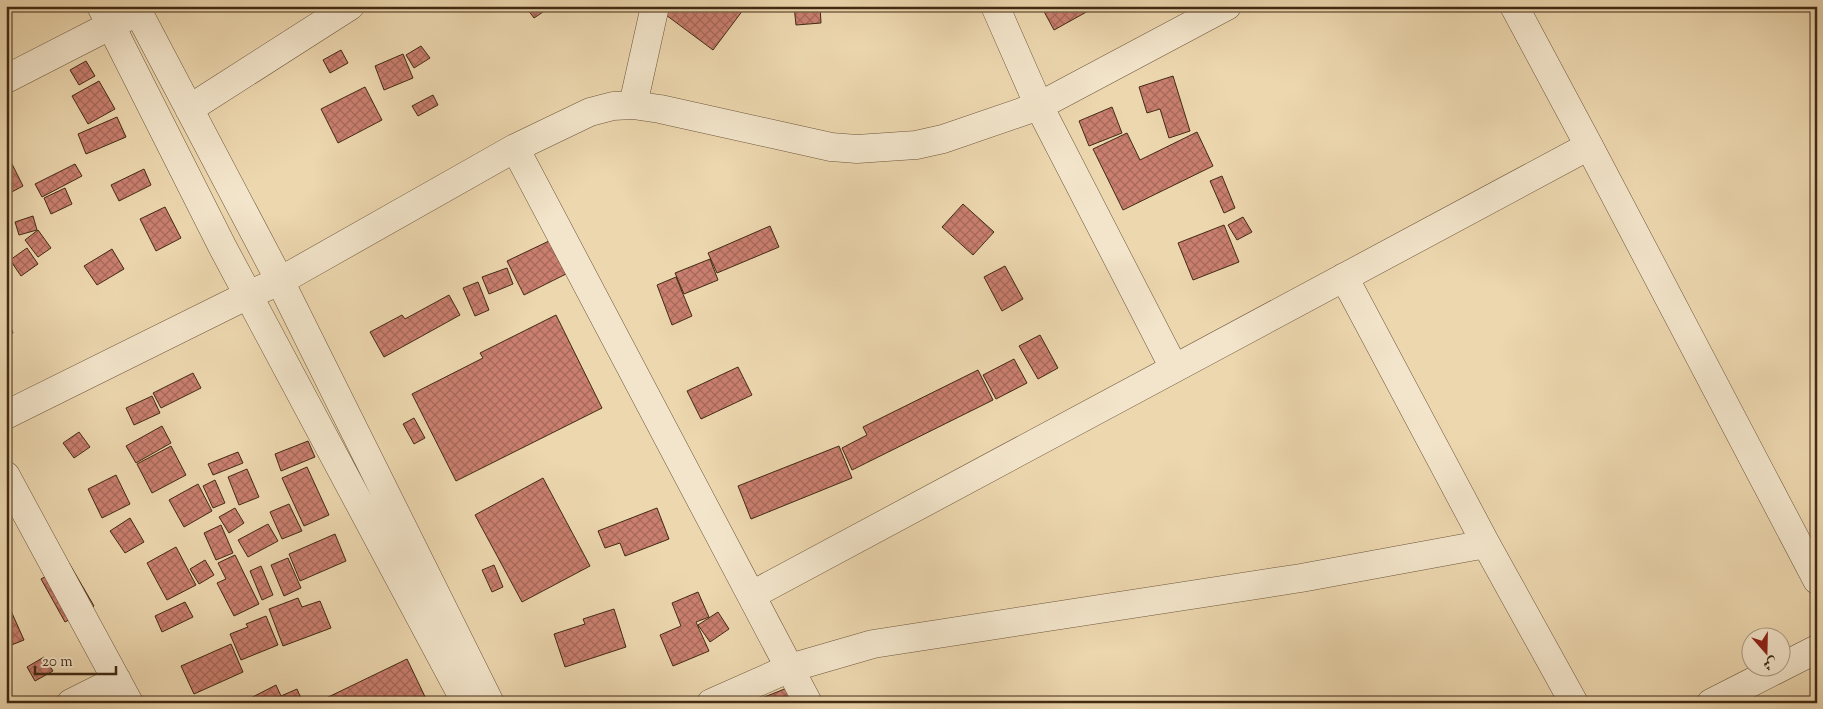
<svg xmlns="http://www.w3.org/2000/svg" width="1823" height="709" viewBox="0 0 1823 709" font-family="'Sorts Mill Goudy',Amiri,serif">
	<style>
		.building { fill: url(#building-cross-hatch); stroke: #412b13 }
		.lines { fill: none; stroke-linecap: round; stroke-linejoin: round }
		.minor-casing { stroke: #6c563a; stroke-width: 29 }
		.minor { stroke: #f3e5cb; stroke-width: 28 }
	</style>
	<defs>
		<pattern id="building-cross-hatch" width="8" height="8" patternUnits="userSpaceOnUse" patternTransform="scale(1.25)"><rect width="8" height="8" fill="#ca7f6f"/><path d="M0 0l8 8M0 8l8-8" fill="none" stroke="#a6685a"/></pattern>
	</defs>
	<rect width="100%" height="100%" fill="#edd7af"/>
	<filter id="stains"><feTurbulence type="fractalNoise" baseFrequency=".004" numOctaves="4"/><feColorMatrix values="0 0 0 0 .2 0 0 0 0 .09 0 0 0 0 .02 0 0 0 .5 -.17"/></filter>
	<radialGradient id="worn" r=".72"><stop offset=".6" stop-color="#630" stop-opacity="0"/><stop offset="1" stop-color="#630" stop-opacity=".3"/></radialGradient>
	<path class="building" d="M 525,6 L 552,6 L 534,18 Z
		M 666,6 L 746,6 L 713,50 L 662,12 Z
		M 794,6 L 820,6 L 821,23 L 796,25 Z
		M 1041,6 L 1088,6 L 1090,10 L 1054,30 Z
		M 421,46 L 430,58 L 414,68 L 406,55 Z
		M 341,50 L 348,63 L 330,73 L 323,60 Z
		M 403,54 L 413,78 L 384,90 L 375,66 Z
		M 86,61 L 95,76 L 79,85 L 70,70 Z
		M 1173,76 L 1190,131 L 1169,138 L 1160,109 L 1147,113 L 1139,87 Z
		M 99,81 L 115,109 L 88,124 L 72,96 Z
		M 365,87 L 382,120 L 338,143 L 321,109 Z
		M 433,95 L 438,105 L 418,116 L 412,106 Z
		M 1112,107 L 1122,133 L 1089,146 L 1079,121 Z
		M 117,117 L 126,137 L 86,154 L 78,134 Z
		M 1197,132 L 1213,166 L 1123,210 L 1093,149 L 1127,133 L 1140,160 Z
		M 10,160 L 23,186 L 6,195 L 6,162 Z
		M 75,164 L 82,176 L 42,197 L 35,184 Z
		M 144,169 L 151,185 L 119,201 L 111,185 Z
		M 1222,176 L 1235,208 L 1224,213 L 1210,181 Z
		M 65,188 L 72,204 L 51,214 L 44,198 Z
		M 963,204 L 994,232 L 973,255 L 942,227 Z
		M 165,207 L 181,238 L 156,251 L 140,219 Z
		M 33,216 L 37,230 L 19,235 L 15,222 Z
		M 1243,217 L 1252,232 L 1237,240 L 1228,225 Z
		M 1224,225 L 1239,262 L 1193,280 L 1178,243 Z
		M 770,226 L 779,247 L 717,273 L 708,253 Z
		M 38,230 L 51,248 L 38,257 L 25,240 Z
		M 549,241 L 566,274 L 524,295 L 507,261 Z
		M 27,248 L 38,264 L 21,276 L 10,260 Z
		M 112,249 L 124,269 L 97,285 L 84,266 Z
		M 710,259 L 718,280 L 684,294 L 675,273 Z
		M 1005,266 L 1023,299 L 1002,311 L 984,277 Z
		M 507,268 L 513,284 L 489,294 L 482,277 Z
		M 676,277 L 692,316 L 672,325 L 657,285 Z
		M 478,282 L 489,310 L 475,316 L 463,288 Z
		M 449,295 L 460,315 L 384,357 L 370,332 L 402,315 L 405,319 Z
		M 6,312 L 13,333 L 6,335 Z
		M 556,315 L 602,408 L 456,481 L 412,394 L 483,358 L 480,353 Z
		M 1040,335 L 1058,368 L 1038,379 L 1019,346 Z
		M 1014,359 L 1027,383 L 996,399 L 983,375 Z
		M 738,367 L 752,395 L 701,419 L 687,391 Z
		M 978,370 L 993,400 L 852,470 L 842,448 L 867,435 L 863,427 Z
		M 193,373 L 201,388 L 161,408 L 153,393 Z
		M 152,396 L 160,413 L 134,425 L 126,408 Z
		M 414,418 L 425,438 L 414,444 L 403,424 Z
		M 162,426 L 171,443 L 136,463 L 126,446 Z
		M 79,432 L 90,447 L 74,458 L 63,443 Z
		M 308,441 L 315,457 L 281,471 L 275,454 Z
		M 171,446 L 186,475 L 152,493 L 137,464 Z
		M 839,446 L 852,478 L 751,519 L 738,486 Z
		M 238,452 L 243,463 L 213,475 L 208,464 Z
		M 307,467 L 329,515 L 304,526 L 282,478 Z
		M 247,469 L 259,497 L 239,505 L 228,477 Z
		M 116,475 L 130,504 L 102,518 L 88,489 Z
		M 543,478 L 590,566 L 522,602 L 475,515 Z
		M 215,480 L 225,503 L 213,508 L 203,486 Z
		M 198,484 L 212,511 L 184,527 L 169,500 Z
		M 289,504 L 302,531 L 282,539 L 270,512 Z
		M 235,508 L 244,523 L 229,533 L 219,517 Z
		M 657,508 L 669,539 L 625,556 L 620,543 L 605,548 L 598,531 Z
		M 130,518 L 144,542 L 125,553 L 110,531 Z
		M 268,524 L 278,541 L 248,557 L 238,540 Z
		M 221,525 L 233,553 L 216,560 L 204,533 Z
		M 335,534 L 346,561 L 300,581 L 289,554 Z
		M 176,547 L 196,585 L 167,600 L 147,563 Z
		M 235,555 L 259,604 L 234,616 L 217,583 L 226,579 L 218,563 Z
		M 288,558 L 301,588 L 284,596 L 271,565 Z
		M 205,560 L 214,575 L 199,584 L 190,569 Z
		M 69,563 L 94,606 L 65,622 L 41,579 Z
		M 494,565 L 503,587 L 492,592 L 482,570 Z
		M 261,566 L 273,595 L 262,600 L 250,571 Z
		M 698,592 L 709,617 L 696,622 L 709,651 L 673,666 L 660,635 L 681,626 L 672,603 Z
		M 298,598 L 302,607 L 320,601 L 331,628 L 283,646 L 269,609 Z
		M 185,602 L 193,617 L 162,632 L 155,616 Z
		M 614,609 L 626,647 L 565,667 L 554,634 L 585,624 L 583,619 Z
		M 11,611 L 24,640 L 9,646 L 6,639 L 6,613 Z
		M 718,612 L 729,629 L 710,642 L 698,625 Z
		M 266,616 L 278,645 L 241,660 L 230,634 L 248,627 L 246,624 Z
		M 231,644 L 243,672 L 194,694 L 181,666 Z
		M 44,657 L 53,671 L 35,681 L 27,667 Z
		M 407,659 L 428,703 L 321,703 L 320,701 Z
		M 276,685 L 281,696 L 297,689 L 303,703 L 241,703 Z
		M 787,688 L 793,703 L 752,703 L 752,702 Z"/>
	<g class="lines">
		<g class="minor-casing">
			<path id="minor" d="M 101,6 L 222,246 L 466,703
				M 135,6 L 280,281 L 490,703
				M 995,6 L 1039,106 L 1174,368
				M 1514,6 L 1589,146 L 1817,580
				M 6,79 L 127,17
				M 633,105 L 655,6
				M 189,109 L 350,6
				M 515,148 L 808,703
				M 1344,277 L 1486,544 L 1574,703
				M 6,415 L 248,295 L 280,281 L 515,148 L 590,112 L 613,106 L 633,105 L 660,109 L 831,147 L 857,149 L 916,145 L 943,139 L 1039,106 L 1227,6
				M 6,476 L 129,703
				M 752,595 L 1589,146
				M 71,703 L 117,680
				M 711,703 L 790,668 L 873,644 L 1301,578 L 1486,544
				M 1711,703 L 1817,649"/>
		</g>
		<use href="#minor" class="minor"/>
	</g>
	<rect width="1823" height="709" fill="none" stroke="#edd7af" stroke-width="25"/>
	<rect x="8" y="8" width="1808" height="694" fill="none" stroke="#412b13" stroke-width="2.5"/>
	<rect x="12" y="12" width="1798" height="684" fill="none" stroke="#412b13"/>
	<g transform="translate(1766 652) rotate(160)"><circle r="24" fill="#f3e5cb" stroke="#ac9b81"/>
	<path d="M0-4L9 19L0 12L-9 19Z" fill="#8f2418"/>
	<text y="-8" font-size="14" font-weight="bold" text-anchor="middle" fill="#412b13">ش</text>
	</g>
	<path d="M35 666v8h81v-8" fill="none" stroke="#412b13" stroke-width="2.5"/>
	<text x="42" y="666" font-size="15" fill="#412b13" stroke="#f3e5cb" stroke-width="4" paint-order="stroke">20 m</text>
	<rect width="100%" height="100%" filter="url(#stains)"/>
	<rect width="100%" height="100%" fill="url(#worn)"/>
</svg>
